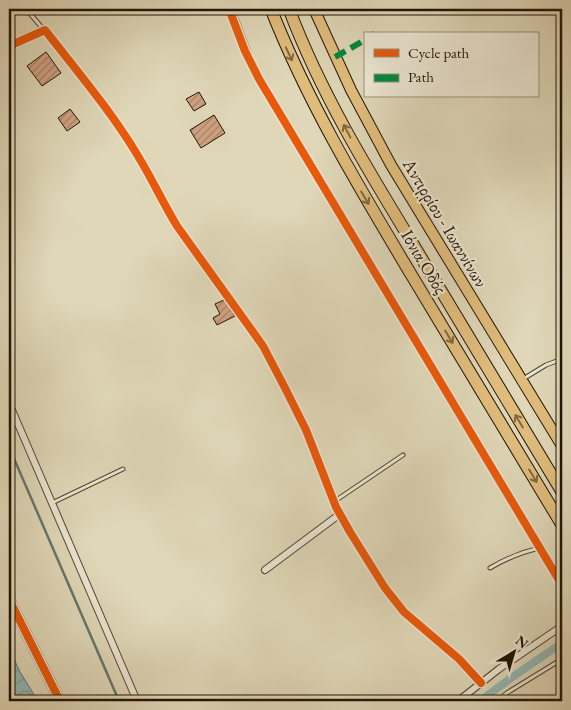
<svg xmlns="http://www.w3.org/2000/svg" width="571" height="710" viewBox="0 0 571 710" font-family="'EB Garamond',serif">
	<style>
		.water { fill: url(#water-waves); stroke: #66766d }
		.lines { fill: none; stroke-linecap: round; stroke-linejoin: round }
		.stream { stroke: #66766d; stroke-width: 2.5 }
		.canal { stroke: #94b8b3; stroke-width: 8 }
		.building { fill: url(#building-hatch); stroke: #221405 }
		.service-casing { stroke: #514532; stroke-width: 5 }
		.minor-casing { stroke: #514532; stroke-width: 8 }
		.secondary-casing { stroke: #221405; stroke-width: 11 }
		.primary-casing { stroke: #221405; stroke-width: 12 }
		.motorway-casing { stroke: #221405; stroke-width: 13 }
		.service { stroke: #eae5d1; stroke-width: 3 }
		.minor { stroke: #eae5d1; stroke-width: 6 }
		.secondary { stroke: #eae5d1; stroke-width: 9 }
		.primary { stroke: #e0bc7c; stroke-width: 10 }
		.motorway { stroke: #e0bc7c; stroke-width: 11 }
		.quiet { stroke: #00873e; stroke-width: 6; stroke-dasharray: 12 6; stroke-linecap: butt }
		.cycleway-casing { stroke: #eae5d1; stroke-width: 11 }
		.cycleway { stroke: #e8590c; stroke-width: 8 }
		.oneway { stroke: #816840 }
		.labels { text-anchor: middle; stroke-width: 4.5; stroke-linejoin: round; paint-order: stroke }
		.street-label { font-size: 18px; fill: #221405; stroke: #eae5d1 }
	</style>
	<defs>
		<pattern id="water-waves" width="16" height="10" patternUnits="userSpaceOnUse" patternTransform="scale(1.25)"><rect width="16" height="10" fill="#94b8b3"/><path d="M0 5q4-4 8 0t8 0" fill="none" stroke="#7f9d98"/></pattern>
		<pattern id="building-hatch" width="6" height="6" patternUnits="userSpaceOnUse" patternTransform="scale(1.25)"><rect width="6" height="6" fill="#cfa180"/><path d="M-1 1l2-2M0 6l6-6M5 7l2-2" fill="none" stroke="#a88267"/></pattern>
	</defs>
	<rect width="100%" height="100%" fill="#dfd7b8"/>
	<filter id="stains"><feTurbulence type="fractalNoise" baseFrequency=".004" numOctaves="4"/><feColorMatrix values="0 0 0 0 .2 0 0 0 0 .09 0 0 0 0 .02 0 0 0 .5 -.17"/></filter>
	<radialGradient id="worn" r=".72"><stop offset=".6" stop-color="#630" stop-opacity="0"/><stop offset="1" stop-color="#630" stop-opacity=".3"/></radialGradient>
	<path class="water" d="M 9,648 L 20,672 L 38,701 L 9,701 Z"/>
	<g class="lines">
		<path class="stream" d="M 234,9 L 254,62 L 261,75 L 514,499 L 562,577
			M 9,447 L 119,701"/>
		<path class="canal" d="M 480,701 L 511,678 L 562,643"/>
	</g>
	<path class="building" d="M 46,52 L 61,73 L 42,86 L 27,66 Z
		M 199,92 L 206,104 L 194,111 L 186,99 Z
		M 70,109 L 80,122 L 67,131 L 58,118 Z
		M 214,115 L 225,133 L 201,148 L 190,130 Z
		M 224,300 L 235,316 L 217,325 L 213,318 L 220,314 L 215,304 Z"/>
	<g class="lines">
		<g class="service-casing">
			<path id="service" d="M 26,9 L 44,30
				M 523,379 L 546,365 L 562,359
				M 335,501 L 403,455
				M 52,503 L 123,469
				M 490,568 C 507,558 521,552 540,548
				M 499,701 L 504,695 L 510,691 L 562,659"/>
		</g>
		<g class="minor-casing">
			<path id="minor" d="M 229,9 L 245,51 L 259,79 L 562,585
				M 9,46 L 45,30 C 77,71 111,111 138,156 C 152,179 163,203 177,226 L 263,346 L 285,388 L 306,430 L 336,507 L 350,532 L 385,588 L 404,612 L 459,659 L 481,683
				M 9,403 L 137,701
				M 265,570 L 340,514
				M 458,701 L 499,669 L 562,626"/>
		</g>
		<g class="secondary-casing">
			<path id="secondary" d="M 9,599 L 60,701"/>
		</g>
		<g class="primary-casing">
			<path id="primary" d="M 314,9 L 351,90 L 391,165 L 562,446"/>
		</g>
		<g class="motorway-casing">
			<path id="motorway" d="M 271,9 C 308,103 360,189 412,276 C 462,359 512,442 562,525
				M 289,9 C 321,94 369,172 416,249 C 465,330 514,411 562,492"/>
		</g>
		<use href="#service" class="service"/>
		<use href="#minor" class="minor"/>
		<use href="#secondary" class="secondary"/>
		<use href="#primary" class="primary"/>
		<use href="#motorway" class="motorway"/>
		<path class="quiet" d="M 374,34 L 375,33
			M 335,57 L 365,40"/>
		<g class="cycleway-casing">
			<path id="cycleway" d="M 229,9 L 245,51 L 259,79 L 562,585
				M 9,46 L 45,30 C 77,71 111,111 138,156 C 152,179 163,203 177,226 L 263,346 L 285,388 L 306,430 L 336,507 L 350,532 L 385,588 L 404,612 L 459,659 L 481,683
				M 9,599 L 60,701"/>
		</g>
		<use href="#cycleway" class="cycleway"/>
	</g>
	<defs><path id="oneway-shaft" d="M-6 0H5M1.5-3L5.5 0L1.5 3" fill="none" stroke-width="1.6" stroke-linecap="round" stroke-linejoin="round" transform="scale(1.25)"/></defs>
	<g class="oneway">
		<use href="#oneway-shaft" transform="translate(289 54) rotate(65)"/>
		<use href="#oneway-shaft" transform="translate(347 131) rotate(-118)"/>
		<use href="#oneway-shaft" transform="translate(365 198) rotate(59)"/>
		<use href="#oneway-shaft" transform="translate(449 337) rotate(59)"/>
		<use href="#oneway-shaft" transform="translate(519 421) rotate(-121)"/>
		<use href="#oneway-shaft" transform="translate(533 476) rotate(59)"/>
	</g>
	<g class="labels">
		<g class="street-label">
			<text transform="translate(445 223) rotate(59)" y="6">Αντιρρίου - Ιωαννίνων</text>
			<text transform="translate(424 262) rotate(59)" y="6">Ιόνια Οδός</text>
		</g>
	</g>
	<rect width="571" height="710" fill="none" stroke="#dfd7b8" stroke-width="30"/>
	<rect x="10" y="10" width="551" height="690" fill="none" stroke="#221405" stroke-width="2.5"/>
	<rect x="15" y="15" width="541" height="680" fill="none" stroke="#221405"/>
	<rect x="364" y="32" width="175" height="65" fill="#eae5d1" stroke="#9a917f"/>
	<rect x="374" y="49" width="25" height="8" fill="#e8590c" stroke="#9a917f"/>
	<text x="408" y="58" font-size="15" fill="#221405">Cycle path</text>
	<rect x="374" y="74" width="25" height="8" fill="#00873e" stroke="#9a917f"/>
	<text x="408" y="82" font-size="15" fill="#221405">Path</text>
	<g transform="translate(514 652) rotate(38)" stroke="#eae5d1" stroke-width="4" paint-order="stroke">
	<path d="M0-4L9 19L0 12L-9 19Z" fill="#221405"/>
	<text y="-8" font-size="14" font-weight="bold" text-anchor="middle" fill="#221405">N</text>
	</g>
	<rect width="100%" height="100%" filter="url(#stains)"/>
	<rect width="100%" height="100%" fill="url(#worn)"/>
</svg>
